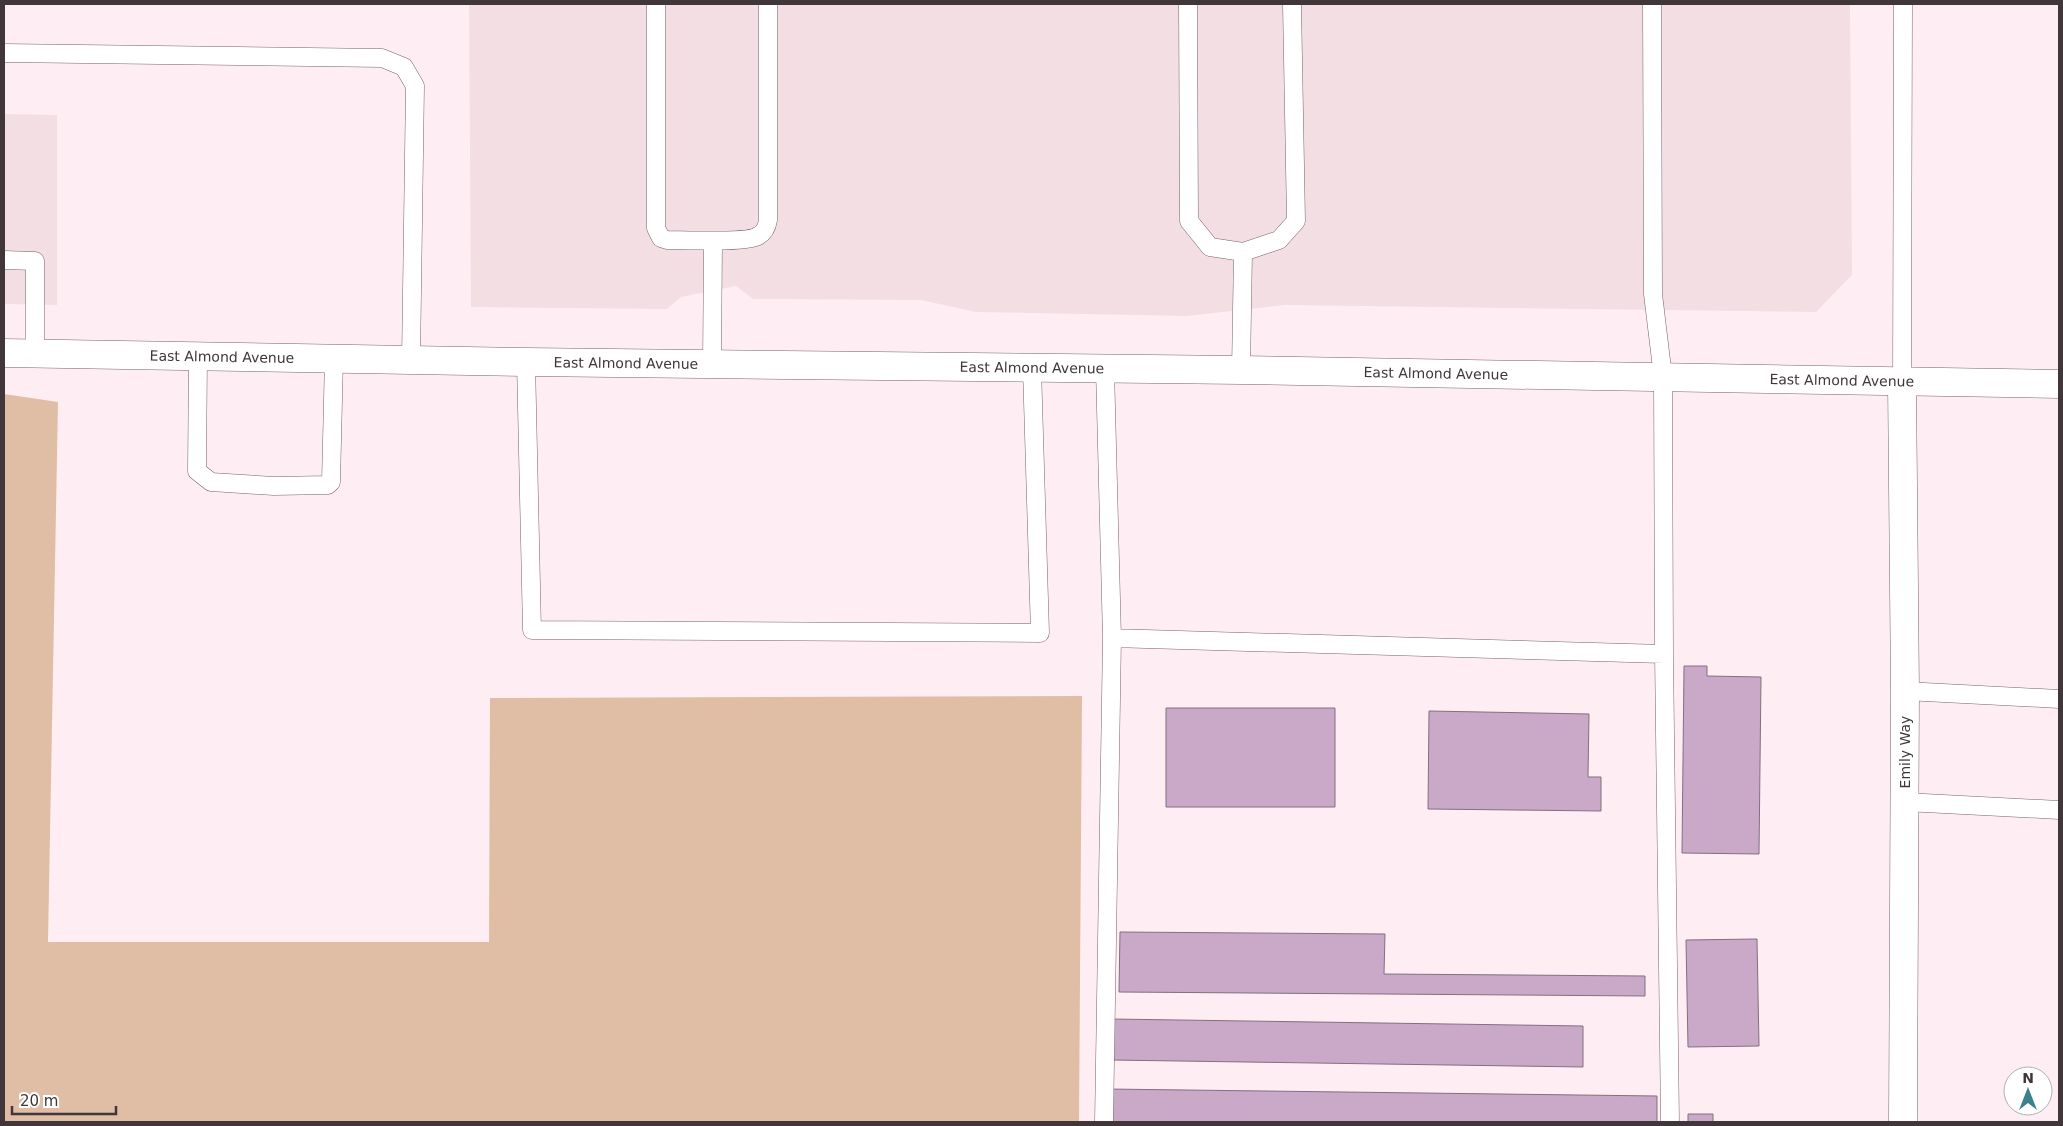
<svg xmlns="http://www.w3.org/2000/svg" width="2063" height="1126" viewBox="0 0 2063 1126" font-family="'DejaVu Sans',sans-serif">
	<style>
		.built { fill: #f3dee4 }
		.green { fill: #e0bda5 }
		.building { fill: #caa8c8; stroke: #81707f }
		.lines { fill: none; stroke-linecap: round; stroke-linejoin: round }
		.lane-casing { stroke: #796269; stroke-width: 19 }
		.street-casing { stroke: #796269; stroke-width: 29 }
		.secondary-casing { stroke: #796269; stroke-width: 29 }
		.lane { stroke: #fff; stroke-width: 18 }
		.street { stroke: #fff; stroke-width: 28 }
		.secondary { stroke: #fff; stroke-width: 28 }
		.labels { text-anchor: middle; stroke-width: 4; stroke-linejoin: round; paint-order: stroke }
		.street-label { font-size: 14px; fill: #41373a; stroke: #fff }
	</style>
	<rect width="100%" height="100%" fill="#feeef3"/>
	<path class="built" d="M 469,4 L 1850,4 L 1852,275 L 1816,312 L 1285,305 L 1187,316 L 976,312 L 921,300 L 753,299 L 736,286 L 681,297 L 667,309 L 471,307 Z
		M 4,114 L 57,115 L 57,305 L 4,304 Z"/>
	<path class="green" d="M 4,394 L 58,402 L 48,942 L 489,942 L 490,698 L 1082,696 L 1079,1122 L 4,1122 Z"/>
	<path class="building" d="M 1684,666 L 1707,666 L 1707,676 L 1761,677 L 1759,854 L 1682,853 Z
		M 1166,708 L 1335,708 L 1335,807 L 1166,807 Z
		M 1429,711 L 1589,714 L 1588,777 L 1601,777 L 1601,811 L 1428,809 Z
		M 1120,932 L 1385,934 L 1384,974 L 1645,976 L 1645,996 L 1119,992 Z
		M 1757,939 L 1759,1046 L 1688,1047 L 1686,940 Z
		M 1112,1019 L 1583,1026 L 1583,1067 L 1111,1060 Z
		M 1107,1089 L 1657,1096 L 1657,1122 L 1107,1122 Z
		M 1688,1114 L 1713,1114 L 1713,1122 L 1688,1122 Z"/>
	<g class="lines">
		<g class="lane-casing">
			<path id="lane" d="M 656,4 L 656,228 L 661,238 L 667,240 C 684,240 747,243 758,236 C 765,232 767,227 768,220 L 768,4
				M 1188,4 L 1189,221 L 1210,247 L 1243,252 L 1241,370
				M 4,53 L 382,58 L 404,67 L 415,86 L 411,360
				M 1243,252 L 1279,240 L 1296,221 L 1292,4
				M 4,260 L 35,261 L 35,354
				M 198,357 L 197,471 L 211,482 L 274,486 L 328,485 L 331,482 L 334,359
				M 526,362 L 532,630 L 1040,633 L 1032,368
				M 712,364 L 713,241
				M 1902,383 L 1903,4
				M 1112,638 L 1664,654 L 1663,377 L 1653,294 L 1652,4
				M 1664,654 L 1670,1122
				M 1905,691 L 2059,699
				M 1905,802 L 2059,810
				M 1104,1122 L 1112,638 L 1105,369"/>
		</g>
		<g class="street-casing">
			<path id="street" d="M 1902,383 L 1905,691 L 1903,1122"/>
		</g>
		<g class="secondary-casing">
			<g id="secondary">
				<path id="s1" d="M 4,353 L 526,362 L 1241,370 L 2059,384"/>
			</g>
		</g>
		<use href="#lane" class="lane"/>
		<use href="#street" class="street"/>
		<use href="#secondary" class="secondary"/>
	</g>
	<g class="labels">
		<g class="street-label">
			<text dy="5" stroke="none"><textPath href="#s1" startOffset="218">East Almond Avenue</textPath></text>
			<text dy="5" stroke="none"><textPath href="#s1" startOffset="622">East Almond Avenue</textPath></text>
			<text dy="5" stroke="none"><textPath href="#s1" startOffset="1028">East Almond Avenue</textPath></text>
			<text dy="5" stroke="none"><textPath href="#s1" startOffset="1432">East Almond Avenue</textPath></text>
			<text dy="5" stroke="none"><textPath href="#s1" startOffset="1838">East Almond Avenue</textPath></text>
			<text transform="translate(1905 752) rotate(-90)" y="5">Emily Way</text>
		</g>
	</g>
	<rect width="2063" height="1126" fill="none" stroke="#41373a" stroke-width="10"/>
	<g transform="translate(2028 1091)"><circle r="24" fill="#ffffff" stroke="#b3afb0"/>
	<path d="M0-4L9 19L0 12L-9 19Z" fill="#3c828d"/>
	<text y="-8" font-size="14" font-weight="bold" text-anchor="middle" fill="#41373a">N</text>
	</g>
	<path d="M12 1106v8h104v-8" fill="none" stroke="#41373a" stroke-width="2.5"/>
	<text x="20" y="1106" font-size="15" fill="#41373a" stroke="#ffffff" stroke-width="4" paint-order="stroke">20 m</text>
</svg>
